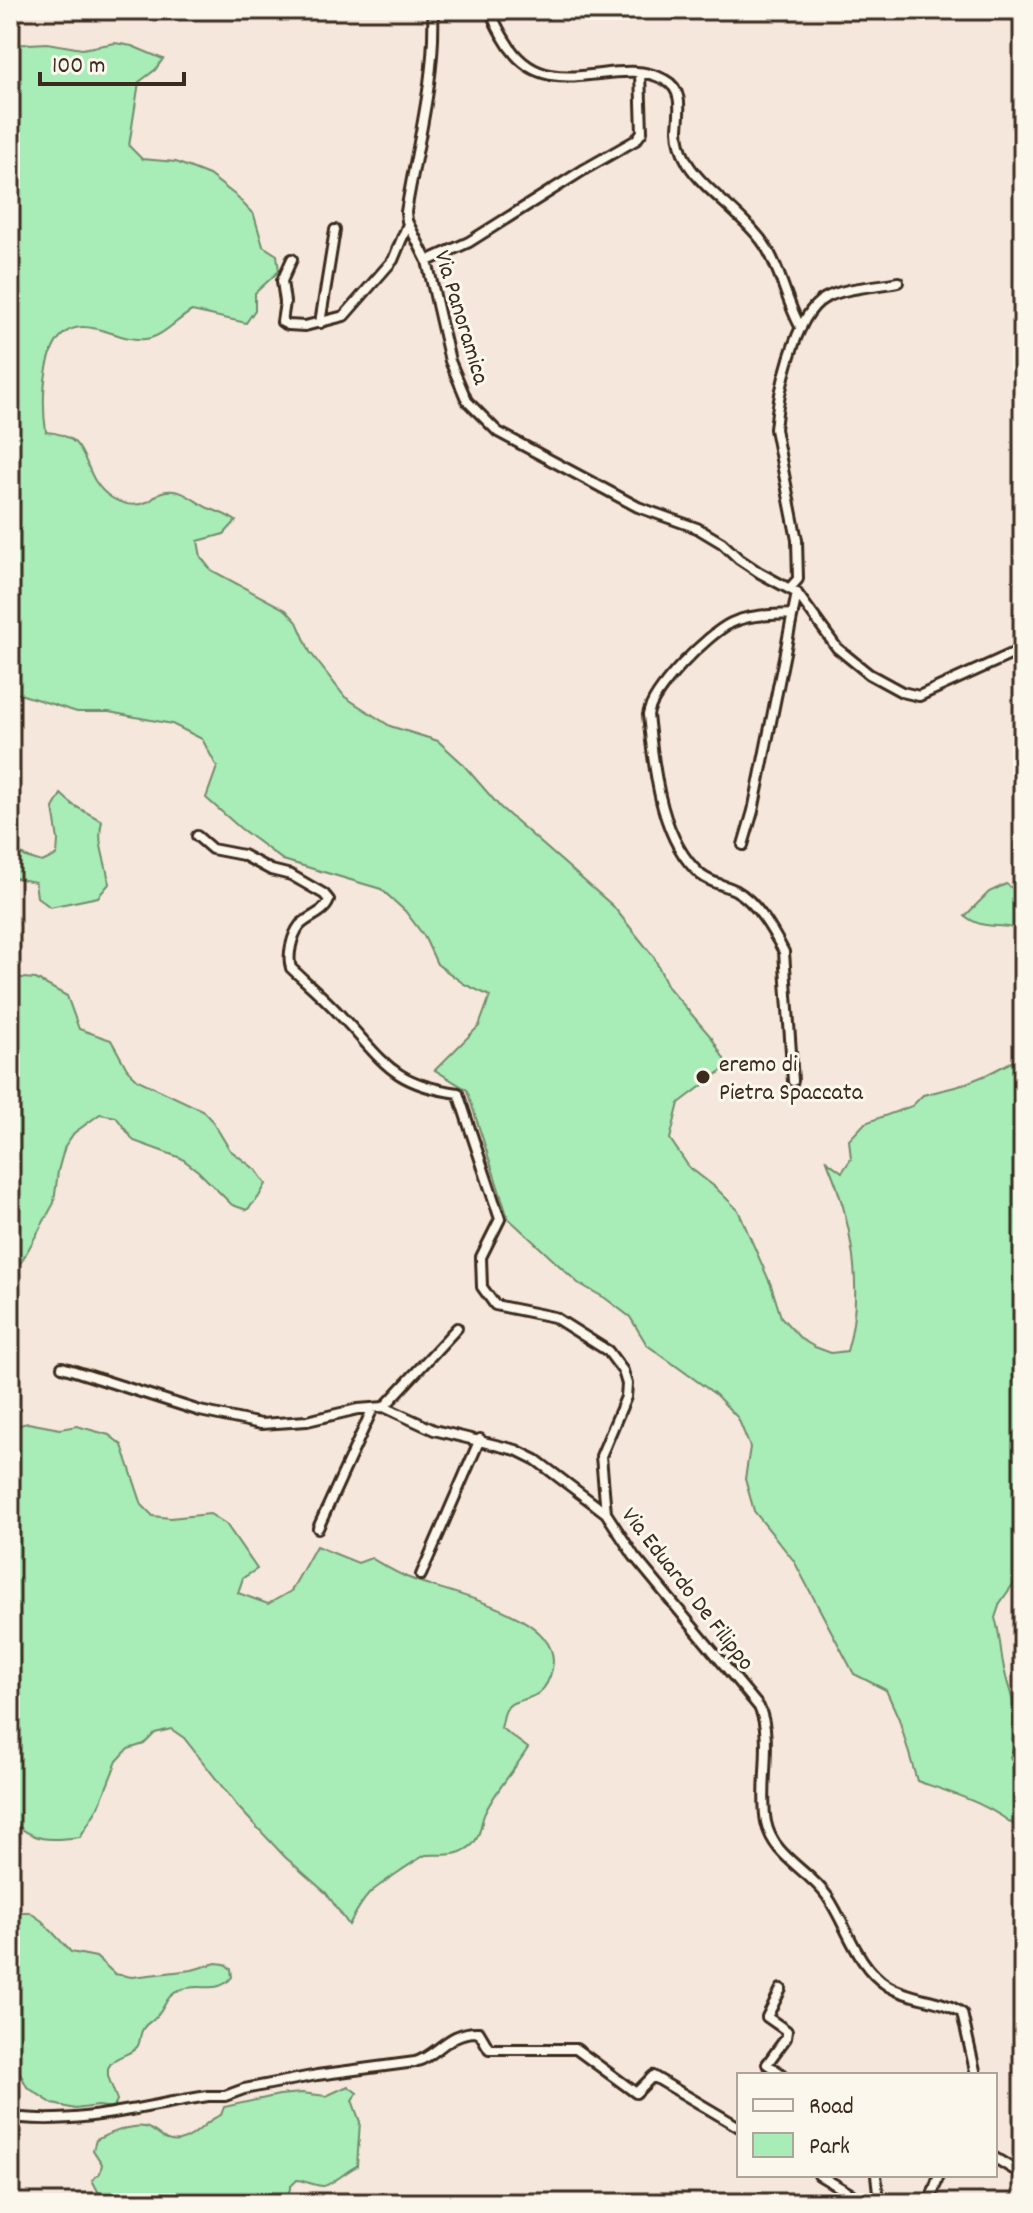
<svg xmlns="http://www.w3.org/2000/svg" width="1033" height="2213" viewBox="0 0 1033 2213" font-family="Dekko,sans-serif">
	<style>
		.green { fill: #a8ecb7; stroke: #728b6a; stroke-width: 2 }
		.lines { fill: none; stroke-linecap: round; stroke-linejoin: round }
		.minor-casing { stroke: #3b2a1e; stroke-width: 14 }
		.minor { stroke: #fbf7ec; stroke-width: 8 }
		.poi-dot { fill: #3b2a1e; stroke: #fbf7ec; stroke-width: 3 }
		.labels { text-anchor: middle; stroke-width: 6; stroke-linejoin: round; paint-order: stroke }
		.street-label { font-size: 24px; fill: #3b2a1e; stroke: #fbf7ec }
		.poi-label { font-size: 24px; fill: #3b2a1e; stroke: #fbf7ec; text-anchor: start }
	</style>
	<rect width="100%" height="100%" fill="#f6e7dc"/>
	<filter id="ink" filterUnits="userSpaceOnUse"><feTurbulence type="fractalNoise" baseFrequency=".0125" numOctaves="2"/><feDisplacementMap in="SourceGraphic" scale="16" xChannelSelector="R" yChannelSelector="G"/><feConvolveMatrix kernelMatrix="1 2 1 2 8 2 1 2 1" color-interpolation-filters="sRGB"/></filter>
	<g filter="url(#ink)">
		<path class="green" d="M 47,43 L 82,49 L 115,43 L 132,46 L 163,59 L 155,70 L 139,82 L 129,146 L 142,159 L 176,162 L 209,175 L 235,195 L 254,215 L 263,246 L 277,255 L 279,271 L 255,293 L 255,310 L 246,323 L 192,311 C 177,319 162,338 145,339 C 123,341 104,327 83,327 C 40,327 42,403 46,432 C 96,435 77,476 112,498 C 122,504 135,507 147,502 C 153,500 157,493 162,492 C 181,486 193,501 208,508 C 219,512 226,514 236,521 L 224,534 L 198,541 L 201,557 L 211,570 L 286,610 L 297,622 L 310,652 L 345,697 L 390,726 L 438,741 L 461,762 L 500,807 L 613,906 L 654,957 L 668,987 L 712,1038 L 728,1066 L 679,1103 L 670,1139 L 689,1167 L 715,1187 L 738,1210 L 771,1285 L 781,1317 L 801,1339 L 815,1347 L 831,1353 L 847,1351 C 865,1291 851,1217 827,1161 L 842,1172 L 851,1159 L 849,1140 L 865,1123 L 912,1106 L 923,1095 L 959,1086 L 986,1075 L 1023,1056 L 1023,1570 L 1000,1603 L 995,1618 C 1000,1633 1000,1647 1003,1663 C 1009,1700 1027,1718 1010,1757 L 1023,1776 L 1023,1832 C 990,1804 958,1795 917,1781 L 899,1719 L 886,1690 L 854,1674 L 794,1561 L 754,1511 L 745,1479 L 750,1447 L 738,1418 L 715,1394 L 647,1345 L 630,1317 L 605,1298 L 578,1283 L 508,1218 L 467,1090 L 435,1070 L 479,1026 L 490,996 L 464,984 L 437,964 L 424,936 L 405,911 L 381,889 L 283,860 L 240,828 L 206,798 L 217,767 L 202,739 L 172,724 L 109,712 L 77,712 L 10,691 L 10,45 Z
			M 61,794 L 73,805 L 102,821 C 96,845 107,861 109,884 L 98,897 L 50,907 L 37,897 L 35,882 L 10,877 L 10,846 L 26,857 L 42,862 L 57,855 L 58,840 L 53,808 Z
			M 1006,884 L 1023,895 L 1023,931 C 1000,921 986,932 965,916 L 989,892 Z
			M 10,977 L 36,979 L 67,996 L 79,1029 L 111,1040 L 127,1069 L 138,1080 L 202,1110 L 213,1122 L 230,1150 L 256,1170 L 266,1184 L 258,1198 L 247,1210 L 232,1205 L 198,1171 L 181,1158 L 134,1141 L 116,1117 L 100,1114 L 74,1133 L 65,1146 L 58,1171 L 54,1203 L 22,1261 L 10,1273 L 10,1008 L 13,1003 L 10,1000 Z
			M 28,1423 L 60,1429 L 77,1426 L 109,1435 L 122,1445 L 142,1505 L 153,1516 L 170,1518 L 210,1514 L 226,1524 L 257,1569 L 243,1578 L 238,1593 L 268,1604 L 291,1591 L 316,1546 L 358,1563 L 371,1558 C 383,1565 396,1573 409,1578 C 445,1593 565,1614 552,1669 C 543,1709 514,1693 506,1710 C 503,1715 503,1722 501,1728 L 528,1748 C 516,1768 492,1795 484,1815 C 480,1826 481,1835 473,1844 C 459,1858 443,1854 426,1855 C 421,1856 375,1888 370,1893 C 361,1902 355,1914 349,1925 L 326,1893 L 285,1857 L 239,1808 L 184,1738 L 171,1729 L 155,1733 L 144,1744 L 128,1749 L 117,1761 L 99,1806 L 80,1837 C 48,1841 35,1842 10,1820 L 10,1427 Z
			M 10,1912 L 29,1912 L 42,1921 L 71,1952 L 96,1957 L 115,1974 L 132,1977 L 192,1970 L 216,1963 L 225,1964 L 231,1969 L 232,1977 C 218,1995 199,1982 180,1990 C 164,1997 167,2006 156,2017 C 152,2021 145,2024 143,2029 C 139,2035 141,2042 137,2047 C 128,2057 115,2054 108,2068 L 108,2076 L 117,2100 L 114,2108 L 98,2106 L 75,2109 L 53,2104 L 27,2087 L 10,2053 Z
			M 348,2086 L 357,2093 L 352,2100 L 360,2122 L 357,2166 C 348,2170 330,2186 323,2186 C 315,2186 306,2181 297,2180 L 291,2186 L 285,2203 L 104,2203 L 92,2180 L 100,2173 L 102,2164 L 93,2150 L 96,2140 C 107,2134 132,2124 145,2127 C 158,2130 163,2144 179,2141 C 197,2137 205,2120 221,2115 L 224,2107 L 279,2095 L 302,2093 L 326,2096 Z"/>
		<g class="lines">
			<g class="minor-casing">
				<path id="minor" d="M 433,10 C 436,78 417,145 406,212 L 407,221 L 427,261 L 450,361 L 467,401 L 498,432 L 638,507 L 697,528 L 722,543 L 739,559 L 760,573 L 797,593 L 837,648 L 869,674 L 902,692 L 919,696 L 1023,649
					M 491,10 C 494,24 503,37 510,48 C 551,106 617,53 665,80 C 684,90 679,111 678,129 C 678,140 682,154 688,164 C 705,191 745,216 764,244 C 781,269 786,302 801,328
					M 292,259 L 282,281 L 285,302 L 282,322 L 288,325 L 305,326 L 344,316 L 393,260 L 408,224
					M 427,261 L 469,242 L 585,169 L 636,140 L 642,132 L 640,73
					M 320,323 L 335,230
					M 790,588 L 798,579 L 797,540 L 775,429 C 778,396 794,314 825,298 C 846,287 875,287 898,282
					M 197,836 L 212,849 L 243,855 L 271,870 L 291,875 L 324,894 L 329,900 C 325,913 309,916 300,925 C 292,935 287,956 291,968 C 308,984 326,999 341,1016 C 384,1061 391,1084 458,1093 L 500,1219 L 481,1257 L 482,1287 L 495,1305 L 554,1317 L 608,1351 L 623,1371 L 627,1384 L 626,1397 L 601,1456 L 606,1513 L 634,1556 L 759,1707 C 774,1738 759,1787 766,1822 C 773,1857 808,1869 827,1896 C 847,1925 856,1966 888,1986 C 911,2000 940,1998 962,2013 L 976,2075
					M 743,845 L 753,811 L 797,593
					M 793,1081 L 784,952 C 773,931 757,902 735,890 C 724,885 711,883 701,875 C 659,839 654,766 648,715 C 652,690 708,634 731,623 C 750,614 773,615 793,614
					M 62,1367 L 200,1411 L 261,1424 L 307,1421 L 358,1409 L 384,1407 L 434,1430 L 516,1450 L 536,1460 L 606,1513
					M 384,1407 L 457,1328
					M 318,1528 L 373,1408
					M 421,1575 L 480,1439
					M 781,1989 L 767,2017 L 787,2031 L 786,2038 L 767,2064 L 783,2075
					M 22,2118 C 84,2124 147,2105 208,2096 L 225,2096 L 244,2089 L 317,2075 L 415,2062 C 438,2056 447,2031 479,2032 L 489,2049 L 576,2049 L 636,2093 L 653,2076 L 739,2127
					M 995,2158 L 1023,2175
					M 819,2175 L 866,2203
					M 876,2175 L 879,2201 L 883,2203
					M 929,2203 L 939,2175"/>
			</g>
			<use href="#minor" class="minor"/>
		</g>
	</g>
	<circle class="poi-dot" cx="703" cy="1077" r="8"/>
	<g class="labels">
		<g class="street-label">
			<text transform="translate(463 317) rotate(73)" y="8">Via Panoramica</text>
			<text transform="translate(689 1588) rotate(52)" y="8">Via Eduardo De Filippo</text>
		</g>
		<g class="poi-label">
			<text x="719" y="1071">eremo di<tspan x="719" dy="28">Pietra Spaccata</tspan></text>
		</g>
	</g>
	<rect width="1033" height="2213" fill="none" stroke="#fbf7ec" stroke-width="40"/>
	<rect x="20" y="20" width="993" height="2173" fill="none" stroke="#3b2a1e" stroke-width="3" filter="url(#ink)"/>
	<rect x="737" y="2073" width="260" height="104" fill="#fbf7ec" stroke="#aea59a" stroke-width="2"/>
	<rect x="753" y="2099" width="40" height="12" fill="#fbf7ec" stroke="#aea59a" stroke-width="2"/>
	<text x="809" y="2113" font-size="24" fill="#3b2a1e">Road</text>
	<rect x="753" y="2133" width="40" height="24" fill="#a8ecb7" stroke="#aea59a" stroke-width="2"/>
	<text x="809" y="2153" font-size="24" fill="#3b2a1e">Park</text>
	<path d="M40 72v12h144v-12" fill="none" stroke="#3b2a1e" stroke-width="4"/>
	<text x="52" y="72" font-size="24" fill="#3b2a1e" stroke="#fbf7ec" stroke-width="6" paint-order="stroke">100 m</text>
</svg>
